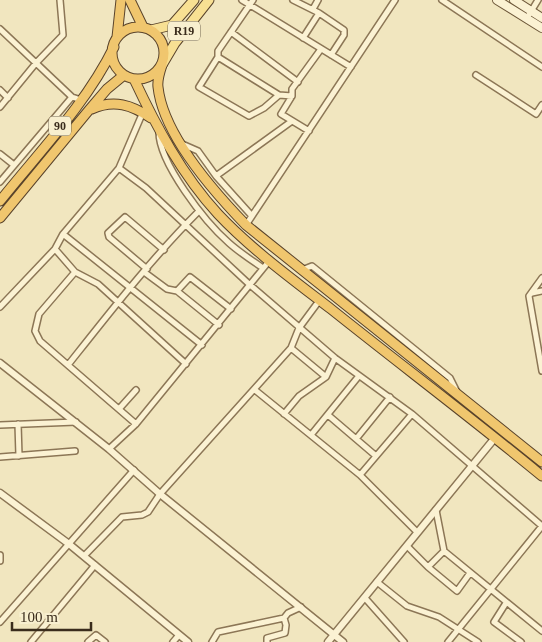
<svg xmlns="http://www.w3.org/2000/svg" width="542" height="642" viewBox="0 0 542 642" font-family="'Times New Roman',serif">
	<style>
		.lines { fill: none; stroke-linecap: round; stroke-linejoin: round }
		.minor-casing { stroke: #8c7656; stroke-width: 8 }
		.tertiary-casing { stroke: #8c7656; stroke-width: 9 }
		.secondary-casing { stroke: #6d5739; stroke-width: 10 }
		.primary-casing { stroke: #59432b; stroke-width: 11 }
		.trunk-casing { stroke: #59432b; stroke-width: 11 }
		.minor { stroke: #fbf2d3; stroke-width: 5 }
		.tertiary { stroke: #fbf2d3; stroke-width: 6 }
		.secondary { stroke: #fbf2d3; stroke-width: 8 }
		.primary { stroke: #f8e093; stroke-width: 9 }
		.trunk { stroke: #f0c66e; stroke-width: 9 }
		.labels { text-anchor: middle; stroke-width: 4; stroke-linejoin: round; paint-order: stroke }
		.shield { fill: #f8efcf; stroke: #736652; stroke-width: 1 }
		.shield-label { font-size: 12px; font-weight: bold; fill: #3a2c1c }
	</style>
	<rect width="100%" height="100%" fill="#f1e6bf"/>
	<g class="lines">
		<g class="minor-casing">
			<path id="minor" d="M 242,0 L 351,67
				M 253,0 L 218,51 L 218,57 L 199,87 L 249,116 L 264,108 L 279,95
				M 293,0 L 319,13 L 344,30 L 344,35 L 331,55
				M 442,0 L 542,67
				M 313,9 L 318,0
				M 527,18 L 538,0
				M 0,29 L 72,97 L 81,100
				M 231,32 L 298,82
				M 303,38 L 319,13
				M 218,57 L 279,95 L 292,96
				M 476,75 L 536,114 L 542,105
				M 0,90 L 8,98
				M 0,107 L 36,63 L 63,35 L 60,0
				M 159,131 C 158,162 205,222 229,243 C 239,252 251,260 263,268
				M 309,131 L 281,114 L 292,96 L 292,89 L 321,49
				M 182,144 L 198,151 L 216,176 L 252,216
				M 0,154 L 14,165
				M 119,168 L 146,188 L 249,284 L 335,358 L 412,414 L 542,526
				M 216,176 L 292,121
				M 0,182 L 72,97
				M 246,225 L 395,0
				M 63,234 L 202,345
				M 55,249 L 75,272 L 98,284 L 186,364
				M 147,269 L 109,237 L 108,233 L 125,217 L 164,250
				M 302,270 L 312,266 L 450,378 L 457,392
				M 75,272 L 39,314 L 35,331 L 40,341 L 136,424
				M 144,272 L 167,289 L 177,291 L 219,325
				M 542,278 L 529,296 L 542,371
				M 177,291 L 190,277 L 231,309
				M 532,293 L 542,291
				M 0,307 L 55,249 L 63,234 L 119,168 L 143,112
				M 291,348 L 326,377
				M 68,365 C 110,312 152,258 199,211
				M 255,390 L 360,475 L 417,532
				M 119,409 L 136,390
				M 284,414 L 299,396 L 326,377 L 335,358
				M 328,415 L 376,456
				M 18,424 L 19,456
				M 0,425 L 76,422
				M 311,435 L 358,377
				M 356,439 L 390,397
				M 109,449 L 136,424 L 270,260
				M 0,457 L 75,451
				M 360,475 L 412,414
				M 436,510 L 444,551
				M 407,546 L 428,567 L 457,591 L 470,573
				M 0,555 L 0,561
				M 84,556 L 122,517 L 142,515 L 148,512 L 160,494 L 291,348 L 299,328 L 319,301
				M 428,567 L 444,551 L 542,631
				M 377,582 L 407,606 L 439,617 L 478,642
				M 365,598 L 404,642
				M 506,603 L 494,622 L 521,642
				M 0,622 L 134,470
				M 31,642 L 95,565
				M 88,642 L 96,635 L 105,642
				M 173,642 L 179,635
				M 212,642 L 218,632 L 284,618 L 288,613 L 301,607
				M 267,642 L 267,638 L 285,633 L 286,625 L 284,618
				M 448,642 L 542,526"/>
		</g>
		<g class="tertiary-casing">
			<path id="tertiary" d="M 0,363 L 109,449 L 160,494 L 343,642
				M 0,493 L 69,544 L 188,642
				M 328,642 L 494,439"/>
		</g>
		<g class="secondary-casing">
			<path id="secondary" d="M 497,0 L 542,28
				M 514,0 L 542,18"/>
		</g>
		<g class="primary-casing">
			<path id="primary" d="M 151,30 L 172,25 L 194,0
				M 162,65 L 175,43 L 209,0"/>
		</g>
		<g class="trunk-casing">
			<path id="trunk" d="M 130,0 L 143,27
				M112 53a26 26 0 1 1 52 0a26 26 0 1 1-52 0Z
				M 117,37 L 121,0
				M 162,65 C 160,71 157,80 158,87 C 163,134 214,192 246,225 L 542,462
				M 134,79 C 156,126 182,175 218,214 C 251,249 292,279 331,309 C 401,365 473,419 542,476
				M 92,109 C 114,99 132,105 151,118
				M 0,201 C 40,151 86,104 114,47
				M 0,218 L 89,110 L 107,89 L 124,75"/>
		</g>
		<use href="#minor" class="minor"/>
		<use href="#tertiary" class="tertiary"/>
		<use href="#secondary" class="secondary"/>
		<use href="#primary" class="primary"/>
		<use href="#trunk" class="trunk"/>
	</g>
	<g class="labels">
		<g class="shield">
			<rect x="168" y="21.5" width="32" height="19" rx="4"/>
			<rect x="49" y="116.5" width="22" height="19" rx="4"/>
		</g>
		<g class="shield-label">
			<text x="184" y="35">R19</text>
			<text x="60" y="130">90</text>
		</g>
	</g>
	<path d="M12 622v8h79v-8" fill="none" stroke="#3a2c1c" stroke-width="2.5"/>
	<text x="20" y="622" font-size="15" fill="#3a2c1c" stroke="#f8efcf" stroke-width="4" paint-order="stroke">100 m</text>
</svg>
